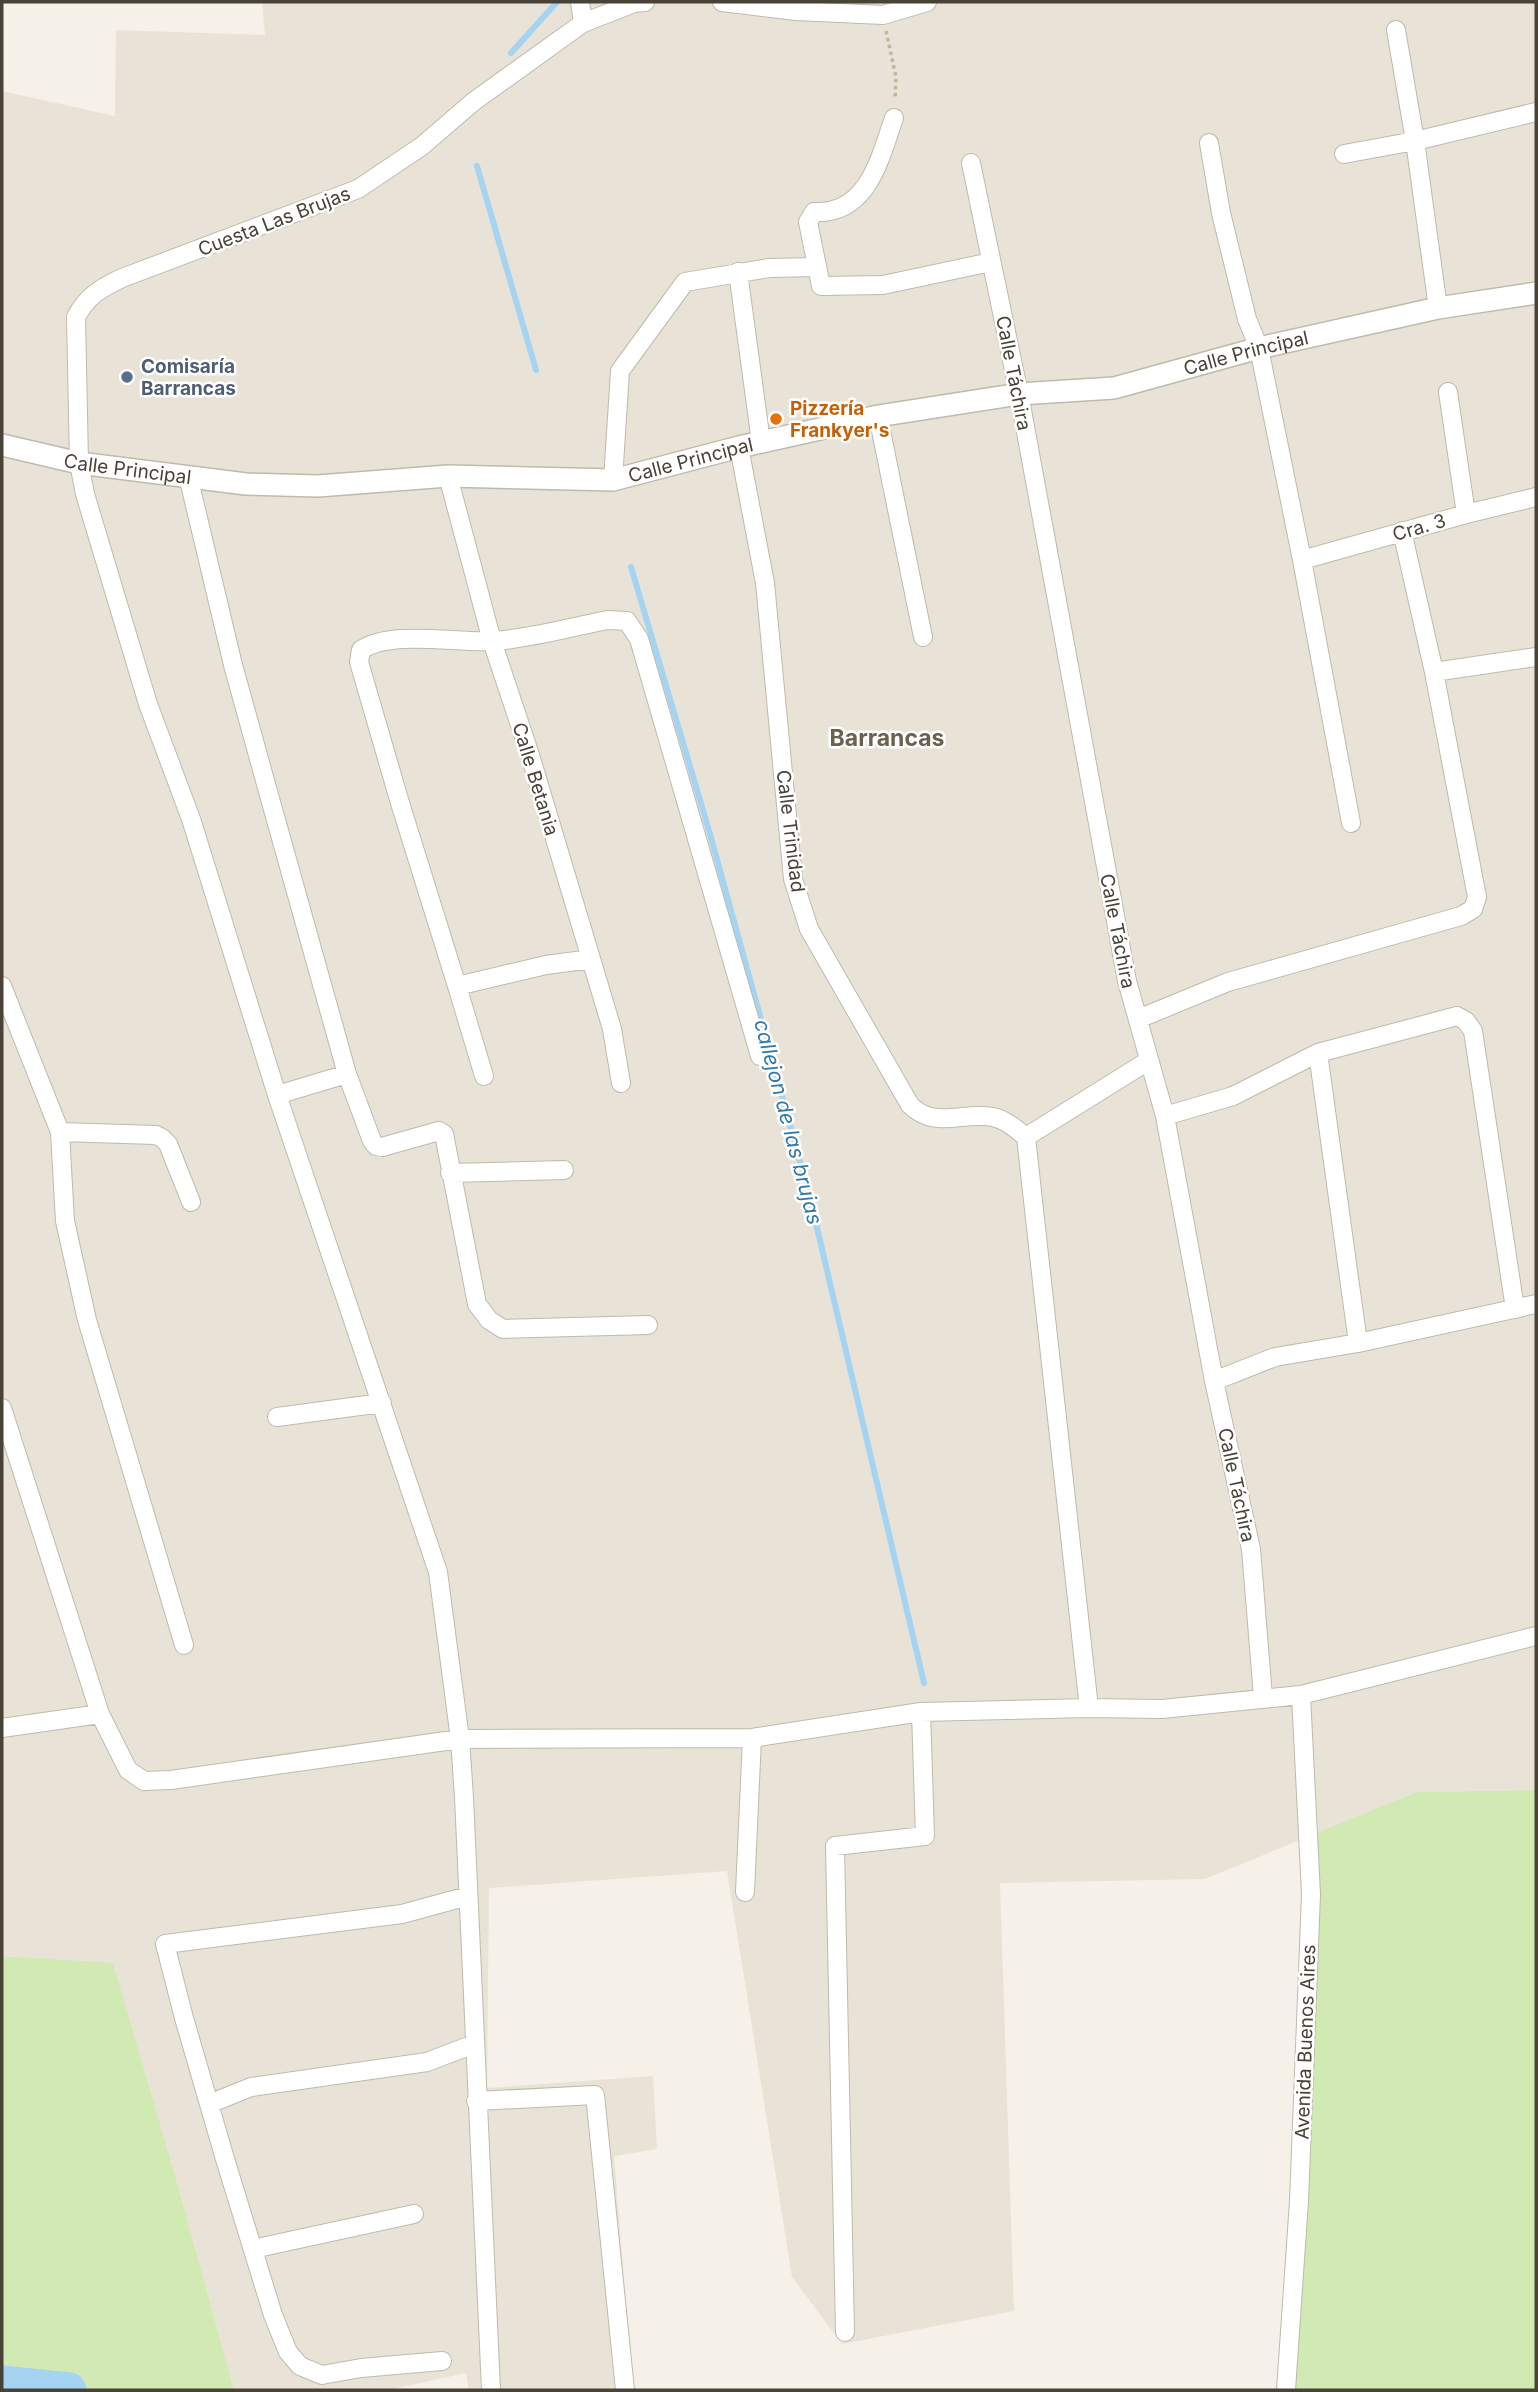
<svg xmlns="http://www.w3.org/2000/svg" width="1538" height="2392" viewBox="0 0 1538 2392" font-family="Inter,sans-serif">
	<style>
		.residential { fill: #e9e3d7 }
		.green { fill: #d1e9b2 }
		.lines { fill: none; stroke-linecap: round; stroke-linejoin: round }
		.stream { stroke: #a5d3f2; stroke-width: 6 }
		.river { stroke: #a5d3f2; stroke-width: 35 }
		.minor-casing { stroke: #c1b9ab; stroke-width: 20 }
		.tertiary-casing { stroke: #c1b9ab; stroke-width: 24 }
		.path { stroke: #c3b59c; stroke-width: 3.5; stroke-dasharray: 3.5 3.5; stroke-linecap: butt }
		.minor { stroke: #fff; stroke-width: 18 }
		.tertiary { stroke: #fff; stroke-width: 21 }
		.service-dot { fill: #5c6f8a; stroke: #fff; stroke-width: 2.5 }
		.food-dot { fill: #e8710a; stroke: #fff; stroke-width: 2.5 }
		.labels { text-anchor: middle; stroke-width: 5; stroke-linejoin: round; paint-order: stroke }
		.street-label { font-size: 19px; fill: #494237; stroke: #fff }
		.service-label { font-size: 19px; font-weight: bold; fill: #4e5e75; stroke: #fff; text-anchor: start }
		.food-label { font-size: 19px; font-weight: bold; fill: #c56008; stroke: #fff; text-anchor: start }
		.water-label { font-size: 21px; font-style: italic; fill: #2d7aaf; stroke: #fff }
		.quarter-label { font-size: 23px; font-weight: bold; fill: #6c604e; stroke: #fff }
	</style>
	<rect width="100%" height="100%" fill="#f5f1e9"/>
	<path class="residential" d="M 262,2 L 1536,2 L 1536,1790 L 1417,1792 L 1205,1879 L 1000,1883 L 1014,2311 L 842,2344 L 792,2277 L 727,1871 L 489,1888 L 487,2088 L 653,2076 L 657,2149 L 614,2156 L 633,2390 L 469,2390 L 466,2373 L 388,2390 L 234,2390 L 175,2175 L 113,1964 L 2,1956 L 2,91 L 115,116 L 116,30 L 265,35 Z"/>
	<path class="green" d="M 1536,1790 L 1536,2390 L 1283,2390 L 1309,1836 L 1417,1792 Z
		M 2,1956 L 113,1963 L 175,2175 L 234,2390 L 2,2390 Z"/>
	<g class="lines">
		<path class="stream" d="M 511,53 L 557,2
			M 477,166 L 536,370
			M 631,567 L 710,834 L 810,1198 L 924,1683"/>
		<path class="river" d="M 2,2383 L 69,2390"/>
		<g class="minor-casing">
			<path id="minor" d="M 580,2 L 583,23
				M 722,2 L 796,11 L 883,15 L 927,2
				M 1396,30 L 1415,141 L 1438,308
				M 894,118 C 880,158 868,215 814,212 L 808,222 L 821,286 L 883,285 L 991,262
				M 1209,143 L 1221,213 L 1247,319 L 1259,348 L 1302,560 L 1351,823
				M 1344,154 L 1415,141 L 1536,112
				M 971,163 L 1019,394 L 1127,981 L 1165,1116 L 1214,1381 L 1251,1549 L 1263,1697
				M 738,272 L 761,442
				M 1448,392 L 1466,514
				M 878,416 L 923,637
				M 739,447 L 765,583 L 793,879 L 809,929 L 910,1105 C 935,1130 963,1111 993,1117 C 1006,1120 1016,1129 1026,1137
				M 188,476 L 233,665 L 269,795 L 347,1074 L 372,1141 L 376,1146 L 382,1147 L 439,1131 L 444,1134 L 477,1304 L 489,1320 L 503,1329 L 648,1325
				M 448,476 L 492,641 L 530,755 L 612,1029 L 621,1083
				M 613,480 L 620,371 L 685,282 L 769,268 L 816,267
				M 1302,560 L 1466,514 L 1536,497
				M 1434,672 L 1536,657
				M 591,959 L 546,965 L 457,986 L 400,803 L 359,662 L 361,650 C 392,629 458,644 495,641 C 533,638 571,627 608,620 L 627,621 L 639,639 L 760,1056
				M 2,986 L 60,1132 L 156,1135 L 162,1138 L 168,1144 L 191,1202
				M 457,986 L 484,1076
				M 1138,1019 L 1228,982 L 1461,916 L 1473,909 L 1477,897 L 1434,672 L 1402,531
				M 1318,1053 L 1358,1343
				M 277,1095 L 347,1074
				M 1165,1116 L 1233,1096 L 1318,1053 L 1457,1016 L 1466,1021 L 1473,1031 L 1515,1309
				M 60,1132 L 65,1221 L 87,1320 L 184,1645
				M 450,1173 L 564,1170
				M 1214,1381 L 1275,1357 L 1358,1343 L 1536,1304
				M 2,1408 L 100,1714
				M 277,1417 L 382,1403
				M 1089,1708 L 1026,1137 L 1148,1061
				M 2,1728 L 100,1714 L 128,1770 L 144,1781 L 171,1780 L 460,1739 L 752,1738 L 921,1712 L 1089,1708 L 1162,1709 L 1301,1695 L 1536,1636
				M 745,1892 L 752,1738
				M 476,2101 L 595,2095 L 625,2390
				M 209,2104 L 251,2087 L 427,2062 L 474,2044
				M 253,2249 L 414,2214
				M 845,2332 L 835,1846 L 925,1836 L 921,1712
				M 442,2361 L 361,2368 L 322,2375 L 300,2366 L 288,2352 L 273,2315 L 225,2159 L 184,2018 L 165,1944 L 402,1914 L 468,1896
				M 491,2390 L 464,1797 L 460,1739 L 438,1572 L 277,1095 L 191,819 L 148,704 L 85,494 L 79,463 L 76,317 C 87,296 101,288 122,278 L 358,189 L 422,146 L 473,102 L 583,23 L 634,3 L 645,2
				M 1286,2390 L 1299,2201 L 1311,1894 L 1301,1695"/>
		</g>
		<g class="tertiary-casing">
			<g id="tertiary">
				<path id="s1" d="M 2,445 L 79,463 L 246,484 L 318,486 L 448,476 L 613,480 L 739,447 L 878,416 L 1019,394 L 1114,388 L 1259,348 L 1438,308 L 1536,293"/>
			</g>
		</g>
		<path class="path" d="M 886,31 L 896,77 L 895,99"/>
		<use href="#minor" class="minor"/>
		<use href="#tertiary" class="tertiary"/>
	</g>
	<circle class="service-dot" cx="127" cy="377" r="7"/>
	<circle class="food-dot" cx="776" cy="419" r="7"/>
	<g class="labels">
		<g class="street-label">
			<text transform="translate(274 221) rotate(-21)" y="7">Cuesta Las Brujas</text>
			<text dy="7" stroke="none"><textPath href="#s1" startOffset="1262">Calle Principal</textPath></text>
			<text transform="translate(1014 373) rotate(79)" y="7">Calle Táchira</text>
			<text dy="7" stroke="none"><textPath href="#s1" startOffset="695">Calle Principal</textPath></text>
			<text dy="7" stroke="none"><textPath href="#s1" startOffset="128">Calle Principal</textPath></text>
			<text transform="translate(1419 527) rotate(-16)" y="7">Cra. 3</text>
			<text transform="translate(536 779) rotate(73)" y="7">Calle Betania</text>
			<text transform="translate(791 831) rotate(83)" y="7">Calle Trinidad</text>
			<text transform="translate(1118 931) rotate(79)" y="7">Calle Táchira</text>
			<text transform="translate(1237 1485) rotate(78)" y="7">Calle Táchira</text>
			<text transform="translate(1305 2042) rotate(-88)" y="7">Avenida Buenos Aires</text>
		</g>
		<g class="service-label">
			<text x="141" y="373">Comisaría<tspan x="141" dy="22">Barrancas</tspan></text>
		</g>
		<g class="food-label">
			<text x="790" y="415">Pizzería<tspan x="790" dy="22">Frankyer's</tspan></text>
		</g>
		<g class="water-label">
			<text transform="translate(788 1122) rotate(75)" y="7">callejon de las brujas</text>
		</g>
		<g class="quarter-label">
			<text x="887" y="746">Barrancas</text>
		</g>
	</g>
	<rect width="1538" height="2392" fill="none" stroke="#494237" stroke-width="7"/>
</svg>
